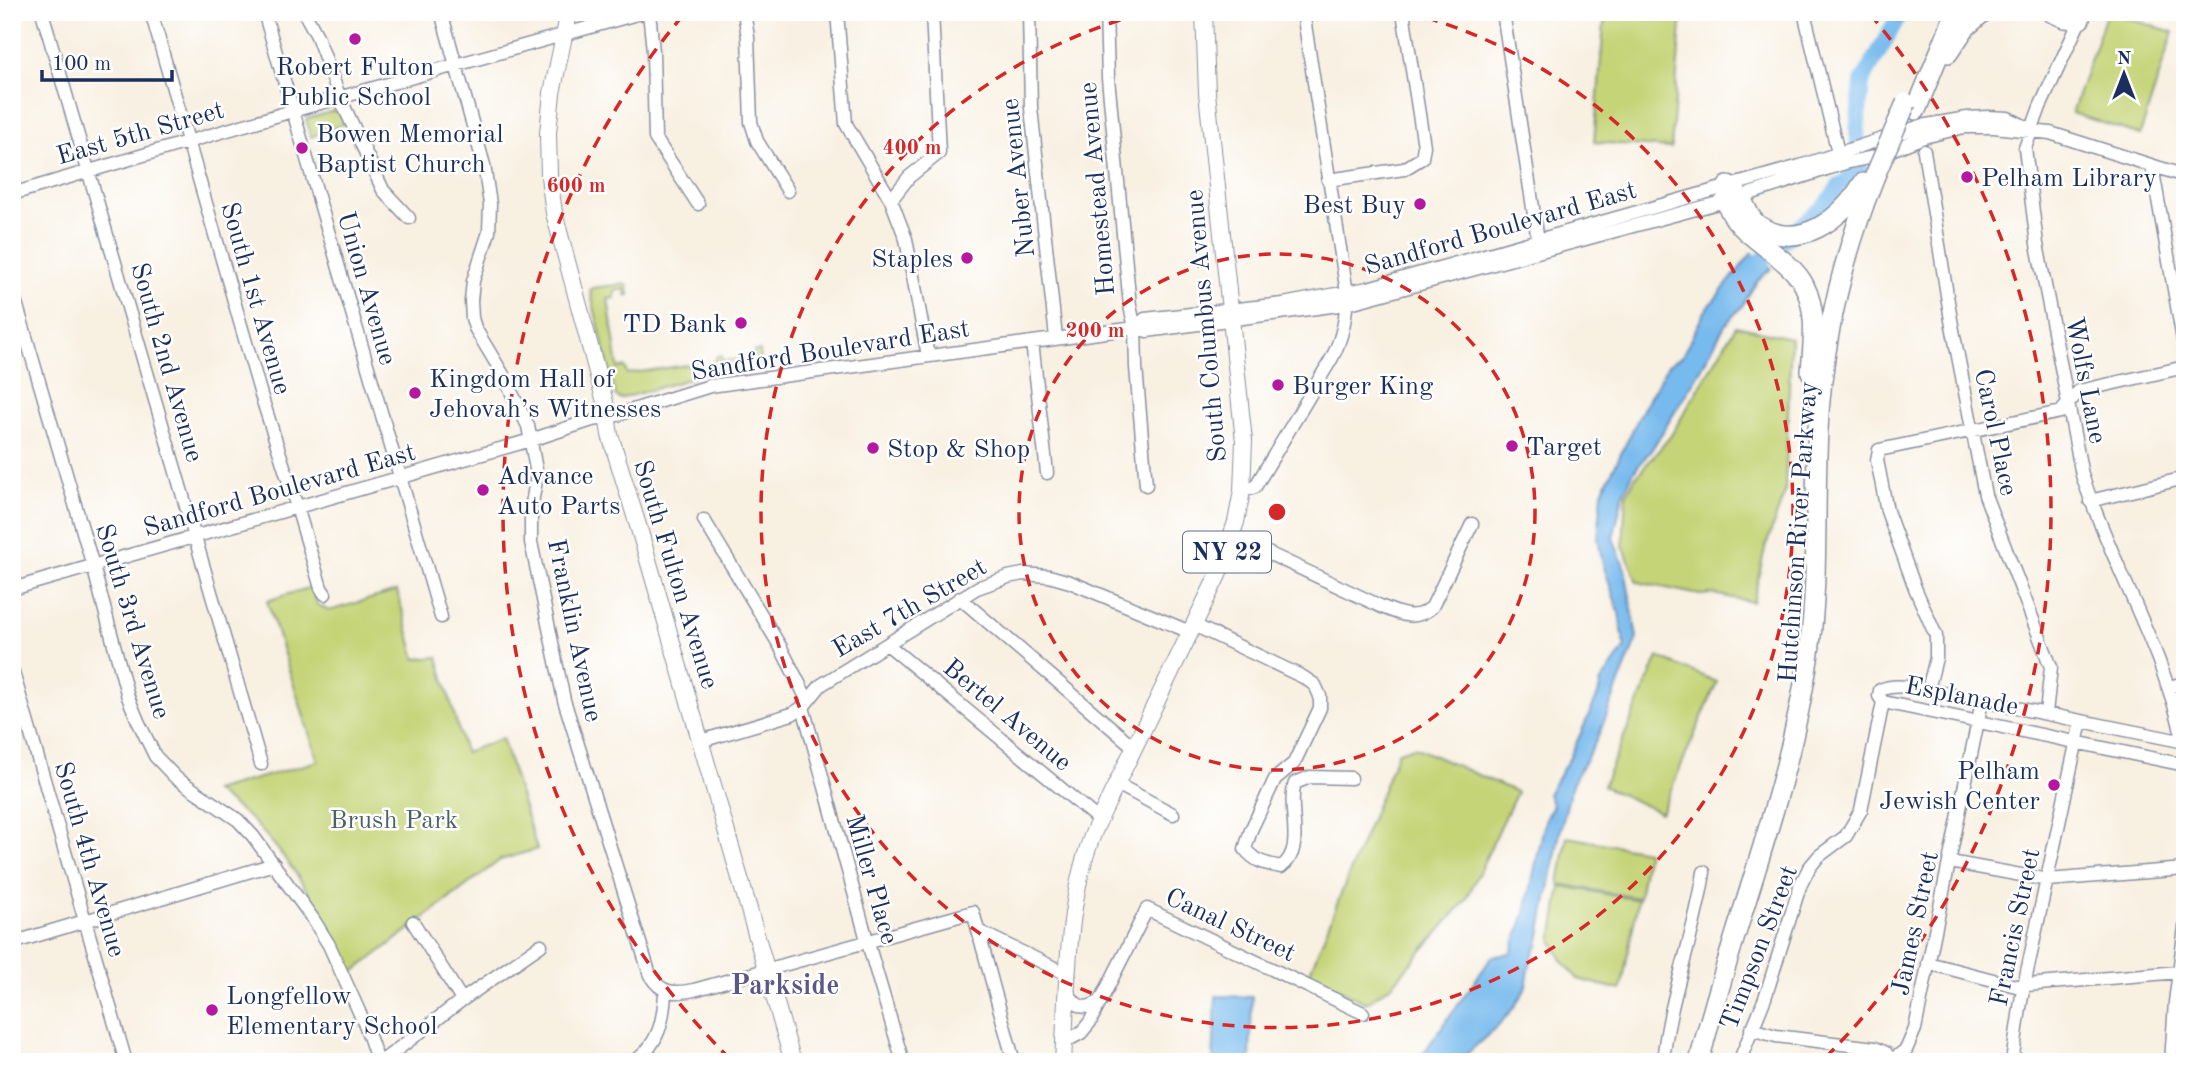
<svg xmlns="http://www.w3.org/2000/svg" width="2197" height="1074" viewBox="0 0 2197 1074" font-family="'Old Standard TT',serif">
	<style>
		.green { fill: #c5d477; stroke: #70826a; stroke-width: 2 }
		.water { fill: #77baed; stroke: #4974a6; stroke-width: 2 }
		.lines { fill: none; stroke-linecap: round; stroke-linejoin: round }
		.river { stroke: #77baed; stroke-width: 16 }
		.minor-casing { stroke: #8a90a0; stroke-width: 15 }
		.major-casing { stroke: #8a90a0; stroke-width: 18 }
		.highway-casing { stroke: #8a90a0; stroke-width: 22 }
		.minor { stroke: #fff; stroke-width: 12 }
		.major { stroke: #fff; stroke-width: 16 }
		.highway { stroke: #fff; stroke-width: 19 }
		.highway-bridge-casing { stroke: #8a90a0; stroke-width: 22; stroke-linecap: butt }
		.highway-bridge { stroke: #fff; stroke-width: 19 }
		.ring { fill: none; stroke: #d62828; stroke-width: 3.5; stroke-dasharray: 12 9 }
		.poi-dot { fill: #b5179e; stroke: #fff; stroke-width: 2.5 }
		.labels { text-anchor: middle; stroke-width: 5; stroke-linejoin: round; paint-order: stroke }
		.shield { fill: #fff; stroke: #5f6d8e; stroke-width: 2 }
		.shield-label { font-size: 24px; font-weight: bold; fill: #1b2f5e }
		.poi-label { font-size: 26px; fill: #1b2f5e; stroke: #fff; text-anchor: start }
		.street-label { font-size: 26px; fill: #1b2f5e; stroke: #fff }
		.park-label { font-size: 26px; fill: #4e6166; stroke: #fff }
		.neighbourhood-label { font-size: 28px; font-weight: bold; fill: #5d5788; stroke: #fff }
		.centre { fill: #d62828; stroke: #fff; stroke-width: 3.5 }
		.ring-label { font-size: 21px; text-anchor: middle; font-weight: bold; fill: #d62828; stroke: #fff; stroke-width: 5; stroke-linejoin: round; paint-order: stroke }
	</style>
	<rect width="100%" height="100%" fill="#fff"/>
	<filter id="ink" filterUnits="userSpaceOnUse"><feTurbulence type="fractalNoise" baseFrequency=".0143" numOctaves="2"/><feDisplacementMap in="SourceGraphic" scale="14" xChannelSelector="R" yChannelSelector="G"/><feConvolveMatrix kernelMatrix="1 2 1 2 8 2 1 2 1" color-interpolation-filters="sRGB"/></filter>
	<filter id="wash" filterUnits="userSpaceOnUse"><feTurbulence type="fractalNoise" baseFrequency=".00686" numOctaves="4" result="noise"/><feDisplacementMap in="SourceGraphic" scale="28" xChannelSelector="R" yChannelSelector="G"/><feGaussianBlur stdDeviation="1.57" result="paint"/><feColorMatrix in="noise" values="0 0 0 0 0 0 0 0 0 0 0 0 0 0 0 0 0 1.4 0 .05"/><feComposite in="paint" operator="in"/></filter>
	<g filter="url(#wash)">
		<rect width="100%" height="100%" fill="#f8f0e1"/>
		<path class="green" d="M 1605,12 L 1682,12 L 1671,148 L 1594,142 Z
			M 2107,12 L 2173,32 L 2140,135 L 2072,113 Z
			M 340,109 L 346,123 L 311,137 L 306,119 Z
			M 625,284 L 628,286 L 629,295 L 626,296 L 625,289 L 615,291 L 615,298 L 608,299 L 618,368 L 625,367 L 627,374 L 693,364 L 695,377 L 620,399 L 616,396 L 590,291 L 592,288 Z
			M 1736,326 L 1791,338 L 1785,492 L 1765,548 L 1753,602 L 1713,594 L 1700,595 L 1637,582 L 1623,545 L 1626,495 L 1635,478 L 1670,437 Z
			M 754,351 L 760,351 L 761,363 L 714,372 L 713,364 L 717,356 L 721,355 L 723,361 L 753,357 Z
			M 311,587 L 317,604 L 329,611 L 397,591 L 416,659 L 438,657 L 465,753 L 502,738 L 537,849 L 500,860 L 351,974 C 329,923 293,860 252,821 C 241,810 227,801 214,791 L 318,761 L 267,601 Z
			M 1658,657 L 1717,682 L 1661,813 L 1603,786 Z
			M 1414,747 L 1517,792 L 1466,900 L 1393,984 L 1366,1003 L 1309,974 L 1398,752 Z
			M 1567,837 L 1647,851 L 1639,898 L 1559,884 Z
			M 1561,886 L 1638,900 L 1621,990 L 1578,979 L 1562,960 L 1552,940 Z"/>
		<path class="water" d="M 1752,253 L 1772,268 L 1758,280 L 1742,306 L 1725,325 L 1696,378 L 1652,449 L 1634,471 L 1623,495 L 1613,538 L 1625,569 L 1637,638 L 1597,739 L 1572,784 L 1560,832 L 1538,946 C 1526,960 1531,978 1523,993 C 1509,1020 1480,1041 1458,1062 L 1411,1062 L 1424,1052 L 1492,957 L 1511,953 L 1525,913 L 1546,817 L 1553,806 L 1548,794 L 1570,757 L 1598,695 L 1601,682 L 1625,647 L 1619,613 L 1603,564 L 1598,539 L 1602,492 L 1641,413 L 1668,365 L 1682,356 L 1704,313 Z
			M 1216,996 L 1252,997 L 1250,1062 L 1213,1062 Z"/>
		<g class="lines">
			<path class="river" d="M 1747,275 L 1778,245 L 1827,204 L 1839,186 L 1860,170 L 1857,133 L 1862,82 L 1901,12"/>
		</g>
	</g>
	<g filter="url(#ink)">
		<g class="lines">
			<g class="minor-casing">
				<path id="minor" d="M 42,12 L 261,764
					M 151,12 L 261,395 L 297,507 L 321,588 L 325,594
					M 264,12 L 441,617
					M 304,12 L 317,36 L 340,98 L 383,190 L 409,218
					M 441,12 L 484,165 L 490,204 L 489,232 L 473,281 L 471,301 L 472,318 L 475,328 L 502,373 L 528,426 L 537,475 L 531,509 L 531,542 L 564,700 L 650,975 C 661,994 674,994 694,990 L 973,912 L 1014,1062
					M 649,12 L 653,51 L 655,138 L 698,204
					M 744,12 L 748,37 L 751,122 L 757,141 L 788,191
					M 837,12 L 846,124 L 891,200 L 906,239 L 928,356
					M 1029,12 L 1031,108 L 1056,338
					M 1106,12 L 1108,78 L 1130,306 L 1135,328 L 1136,367 L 1146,485
					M 1503,12 L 1539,247
					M 1804,12 L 1840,161
					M 2082,16 L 2040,107 L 2025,148 L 2037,244 L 2082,475 C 2103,538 2134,597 2158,659 C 2169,689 2180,719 2185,751
					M 1924,151 L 1951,320 L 1985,495 L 2051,667 L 2046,713
					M 2152,166 L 2185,351
					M 1328,180 L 1404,169 L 1422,158 L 1424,146 L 1403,12
					M 12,194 L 292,111 L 644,12
					M 891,200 L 909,177 L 939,153 L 932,12
					M 12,289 L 93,566 L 128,697 L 138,721 L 155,756 L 176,778 L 238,820 L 253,836 L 313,919 L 329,945 L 366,1027 L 378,1062
					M 1135,328 L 1145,319 L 1283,304 L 1368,288 L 1800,166 L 1921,126 L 1967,118 L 1988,117 L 2008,118 L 2026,127
					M 1032,342 L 1047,473
					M 1242,491 L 1255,487 L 1332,358 C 1343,336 1346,318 1347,293 L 1303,12
					M 2090,501 L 2185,478
					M 704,520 L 780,646 L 808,701
					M 1232,536 L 1380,606 C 1399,614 1415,622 1432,607 L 1472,524
					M 12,589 L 531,440 L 592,420 L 607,418 L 710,386 L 1135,328 L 1147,331 L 1346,304 L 1740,197 L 1845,163 L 1873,157 L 1924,137 L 1964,127 L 1994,127 L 2050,133 L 2185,176
					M 960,598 L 1135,748
					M 1194,625 L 1303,677 L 1315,685 L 1320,696 L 1320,708 L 1294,763 L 1275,779 L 1251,830 L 1245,849 C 1255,862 1266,864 1281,867 C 1307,849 1286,809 1295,783 L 1310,777 L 1351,778
					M 887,644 L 1099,820
					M 12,669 L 126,1062
					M 2168,687 L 2185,683
					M 1928,690 L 1936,658 L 1936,636 L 1915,588 L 1887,511 L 1877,460 L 1879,450 L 2061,412 L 2079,391 L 2185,367
					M 1883,702 L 1879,696 L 1880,690 C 1895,683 1912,688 1928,690 L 2185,742
					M 1883,702 L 2185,765
					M 803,707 L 867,940 L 903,1062
					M 701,741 L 792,714 L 803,707 L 821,685 L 977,588 L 1008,577 L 1023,574 L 1049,576 L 1070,582 L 1190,632
					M 1117,784 L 1173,814
					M 1950,862 L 2048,880 L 2185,869
					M 413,922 L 462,1000
					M 980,932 L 1069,975
					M 12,943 L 274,864
					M 1928,963 L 2016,986 L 2179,972
					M 1068,992 C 1076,1007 1084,1011 1099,1002
					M 1751,1029 L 1776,1036 L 1875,1048 L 1886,1053 L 1891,1060
					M 1064,1042 L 1081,1033 L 1090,1022 L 1147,909 L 1363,1013
					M 12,1053 L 15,1062
					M 381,1062 L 462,1000 L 541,945
					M 634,1062 C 659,1045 664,1019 665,991
					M 1663,1062 C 1669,997 1695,936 1704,872
					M 1739,1062 L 1765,998 L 1800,886 L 1809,868 L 1819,856 L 1846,836 L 1861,810 L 1883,702
					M 1889,1062 L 1906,1050 L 1915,1029 L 1982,701
					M 2012,1062 L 2022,995 L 2081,721
					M 2171,1062 L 2175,1002 L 2185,927"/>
			</g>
			<g class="major-casing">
				<path id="major" d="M 569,12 L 552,93 L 548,133 L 549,176 L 554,213 L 605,402 L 610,435 L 640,532 L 793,1062
					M 1063,1062 C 1068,982 1065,892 1099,820 L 1218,575 L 1236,522 L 1242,491 L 1244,441 L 1207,93 L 1204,12"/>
			</g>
			<g class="highway-casing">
				<path id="highway" d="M 2051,12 L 2065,18 L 2080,19
					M 1948,53 L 1965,28 L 1983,12
					M 1916,110 L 1956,12
					M 1728,186 C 1728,191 1726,197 1727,202 C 1732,233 1788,254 1804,285 C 1818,312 1813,343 1811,372
					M 1728,186 C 1732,189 1737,193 1740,197 C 1747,207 1748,218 1758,225 C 1798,253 1843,218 1863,183
					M 1699,1062 C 1733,924 1789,794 1809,653 C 1819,579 1814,504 1818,430 C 1822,343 1842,259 1874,178"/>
			</g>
			<use href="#minor" class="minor"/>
			<use href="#major" class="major"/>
			<use href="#highway" class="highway"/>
			<g class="highway-bridge-casing">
				<path id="highway-bridge" d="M 1874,178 L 1906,103"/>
			</g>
			<use href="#highway-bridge" class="highway-bridge"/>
		</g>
	</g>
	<g class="ring">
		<circle cx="1277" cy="512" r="258"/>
		<path d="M1406 12A516 516 0 1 1 1148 12"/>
		<path d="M730 1059A774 774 0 0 1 684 14M1870 14A774 774 0 0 1 1824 1059"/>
	</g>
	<g class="poi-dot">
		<circle cx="355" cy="39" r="7"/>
		<circle cx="302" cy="148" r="7"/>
		<circle cx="1967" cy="177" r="7"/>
		<circle cx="1420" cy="204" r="7"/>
		<circle cx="967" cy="258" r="7"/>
		<circle cx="741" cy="323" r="7"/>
		<circle cx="1278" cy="385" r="7"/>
		<circle cx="415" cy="393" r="7"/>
		<circle cx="1512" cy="446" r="7"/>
		<circle cx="873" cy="448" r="7"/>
		<circle cx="483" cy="490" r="7"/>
		<circle cx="2054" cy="785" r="7"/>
		<circle cx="212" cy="1010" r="7"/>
	</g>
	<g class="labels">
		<rect class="shield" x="1183" y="531.5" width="88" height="41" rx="5"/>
		<g class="shield-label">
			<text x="1227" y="560">NY 22</text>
		</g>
		<g class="poi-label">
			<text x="355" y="75" text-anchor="middle">Robert Fulton<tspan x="355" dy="30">Public School</tspan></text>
			<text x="316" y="142">Bowen Memorial<tspan x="316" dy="30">Baptist Church</tspan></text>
			<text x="1981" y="186">Pelham Library</text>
			<text x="1406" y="213" text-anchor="end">Best Buy</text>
			<text x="953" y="267" text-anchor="end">Staples</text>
			<text x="727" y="332" text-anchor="end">TD Bank</text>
			<text x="429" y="387">Kingdom Hall of<tspan x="429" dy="30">Jehovah’s Witnesses</tspan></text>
			<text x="1292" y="394">Burger King</text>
			<text x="1526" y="455">Target</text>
			<text x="887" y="457">Stop &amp; Shop</text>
			<text x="497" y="484">Advance<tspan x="497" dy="30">Auto Parts</tspan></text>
			<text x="2040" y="779" text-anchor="end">Pelham<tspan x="2040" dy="30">Jewish Center</tspan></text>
			<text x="226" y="1004">Longfellow<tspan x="226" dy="30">Elementary School</tspan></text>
		</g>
		<g class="street-label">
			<text transform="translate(140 132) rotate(-16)" y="9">East 5th Street</text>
			<text transform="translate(1017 178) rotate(-96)" y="9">Nuber Avenue</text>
			<text transform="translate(1096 189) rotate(-95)" y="9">Homestead Avenue</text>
			<text transform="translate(1500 227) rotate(-16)" y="9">Sandford Boulevard East</text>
			<text transform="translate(368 288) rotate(74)" y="9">Union Avenue</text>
			<text transform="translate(257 298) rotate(74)" y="9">South 1st Avenue</text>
			<text transform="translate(1205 326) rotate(-95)" y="9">South Columbus Avenue</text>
			<text transform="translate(830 349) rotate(-9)" y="9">Sandford Boulevard East</text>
			<text transform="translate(168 362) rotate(74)" y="9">South 2nd Avenue</text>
			<text transform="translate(2087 380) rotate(79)" y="9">Wolfs Lane</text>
			<text transform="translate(1997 432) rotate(78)" y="9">Carol Place</text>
			<text transform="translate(279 489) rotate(-16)" y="9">Sandford Boulevard East</text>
			<text transform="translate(1797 532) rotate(-86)" y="9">Hutchinson River Parkway</text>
			<text transform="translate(677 574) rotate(73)" y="9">South Fulton Avenue</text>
			<text transform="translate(909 607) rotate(-30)" y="9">East 7th Street</text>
			<text transform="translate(134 621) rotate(73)" y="9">South 3rd Avenue</text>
			<text transform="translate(576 630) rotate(78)" y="9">Franklin Avenue</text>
			<text transform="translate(1962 695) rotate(11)" y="9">Esplanade</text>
			<text transform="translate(1008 714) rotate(40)" y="9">Bertel Avenue</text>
			<text transform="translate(91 859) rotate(74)" y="9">South 4th Avenue</text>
			<text transform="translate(873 879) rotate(74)" y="9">Miller Place</text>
			<text transform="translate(1914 923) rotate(-78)" y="9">James Street</text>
			<text transform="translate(1231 924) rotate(25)" y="9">Canal Street</text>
			<text transform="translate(2014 927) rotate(-78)" y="9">Francis Street</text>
			<text transform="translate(1758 947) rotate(-69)" y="9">Timpson Street</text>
		</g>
		<g class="park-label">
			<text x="394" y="828">Brush Park</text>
		</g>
		<g class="neighbourhood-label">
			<text x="785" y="994">Parkside</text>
		</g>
	</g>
	<circle cx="1277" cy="512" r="10" class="centre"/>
	<g class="ring-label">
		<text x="912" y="154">400 m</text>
		<text x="576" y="192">600 m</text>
		<text x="1095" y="337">200 m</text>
	</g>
	<rect width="2197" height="1074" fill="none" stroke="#fff" stroke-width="42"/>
	<g transform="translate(2124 74)" stroke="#ffffff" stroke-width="5" paint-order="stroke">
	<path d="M0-5L12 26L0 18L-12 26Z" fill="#1b2f5e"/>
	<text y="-10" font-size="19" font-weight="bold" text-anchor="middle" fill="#1b2f5e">N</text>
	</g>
	<path d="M42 70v10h130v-10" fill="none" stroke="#1b2f5e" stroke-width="3.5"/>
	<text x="52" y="70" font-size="21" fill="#1b2f5e" stroke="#ffffff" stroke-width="5" paint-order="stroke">100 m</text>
</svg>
